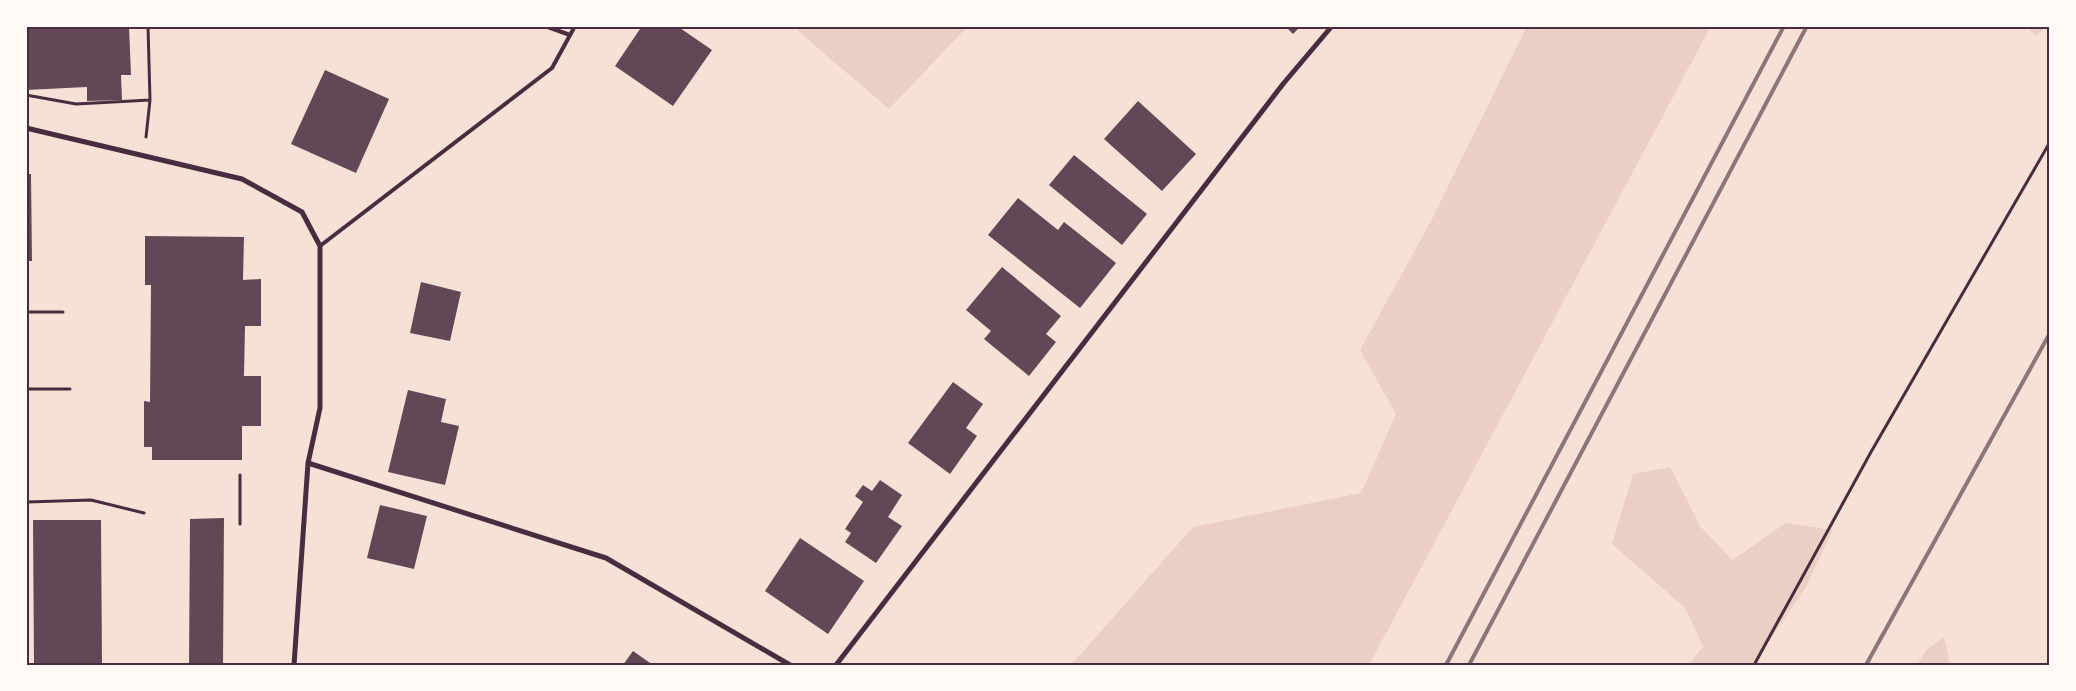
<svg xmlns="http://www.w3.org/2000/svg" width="2076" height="691" viewBox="0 0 2076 691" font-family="Lato,sans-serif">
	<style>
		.green { fill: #ebcfc5 }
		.building { fill: #644757 }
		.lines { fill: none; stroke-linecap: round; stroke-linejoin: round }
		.path { stroke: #4a2c40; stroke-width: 3 }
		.service { stroke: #4a2c40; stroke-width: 4 }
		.minor { stroke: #4a2c40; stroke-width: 5 }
		.rail { stroke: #8f747c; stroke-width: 4 }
		.neatline { fill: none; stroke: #4a2c40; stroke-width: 2 }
	</style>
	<rect width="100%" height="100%" fill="#f7e1d7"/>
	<path class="green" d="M 792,26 L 968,26 L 889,109 Z
		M 1527,26 L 1711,26 L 1369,665 L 1071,665 L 1193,527 L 1361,493 L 1396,414 L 1360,350 L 1431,221 Z
		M 2026,26 L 2047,26 L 2036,36 Z
		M 1670,467 L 1700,526 L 1732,560 L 1786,523 L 1833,530 L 1806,587 L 1753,665 L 1689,665 L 1703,646 L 1685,608 L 1612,544 L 1633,474 Z
		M 1944,637 L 1950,665 L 1917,665 L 1926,650 Z"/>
	<path class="building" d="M 26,26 L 129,26 L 131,75 L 121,75 L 122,100 L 87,101 L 87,87 L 26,90 Z
		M 642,26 L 677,26 L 712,50 L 673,106 L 615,66 Z
		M 1285,26 L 1301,26 L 1293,34 Z
		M 325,70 L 389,99 L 356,173 L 291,144 Z
		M 1138,101 L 1196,154 L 1162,191 L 1104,139 Z
		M 1074,155 L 1147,214 L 1122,245 L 1049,185 Z
		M 26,174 L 31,174 L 32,261 L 26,261 Z
		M 1018,198 L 1058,230 L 1064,222 L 1116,263 L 1080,308 L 988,235 Z
		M 145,236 L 244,237 L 243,280 L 261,279 L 261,326 L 245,326 L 244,376 L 261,376 L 261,426 L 242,426 L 242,460 L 152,460 L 152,447 L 144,447 L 144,401 L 150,402 L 151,285 L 145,285 Z
		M 1002,267 L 1061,316 L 1046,334 L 1056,342 L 1029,376 L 984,339 L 991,331 L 966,310 Z
		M 421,282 L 461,292 L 450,341 L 410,333 Z
		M 953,382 L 983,404 L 966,428 L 977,436 L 950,474 L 908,443 Z
		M 408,390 L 446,399 L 441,422 L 459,426 L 445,485 L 388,472 Z
		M 880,480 L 902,495 L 888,517 L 902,526 L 876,563 L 845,542 L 851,533 L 845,529 L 863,502 L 855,496 L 863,485 L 872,491 Z
		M 380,505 L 427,516 L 414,569 L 367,558 Z
		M 224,518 L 223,665 L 189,665 L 190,519 Z
		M 33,520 L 101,520 L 102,665 L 34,665 Z
		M 800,538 L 864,581 L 828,634 L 765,591 Z
		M 633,651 L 653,665 L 623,665 Z"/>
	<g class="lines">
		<path class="path" d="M 26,95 L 76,104 L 150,100
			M 146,137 L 150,100 L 148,26
			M 26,312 L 63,312
			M 26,386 L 26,522
			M 26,389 L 70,389
			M 27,502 L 91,500 L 144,513
			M 240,524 L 240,475
			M 1754,665 L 1871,452 L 2050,142"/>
		<path class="service" d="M 545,26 L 570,35
			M 320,246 L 552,68 L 575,26"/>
		<path class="minor" d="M 26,128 L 242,179 L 302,212 L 320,246 L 320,408 L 308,463 L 294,665
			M 308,463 L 606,558 L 790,665
			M 836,665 L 1283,84 L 1332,26"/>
		<path class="rail" d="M 1446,665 L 1784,26
			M 1469,665 L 1807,26
			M 1866,665 L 2050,333"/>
	</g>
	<rect width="2076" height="691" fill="none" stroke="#fffaf5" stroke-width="55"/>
	<rect x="28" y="28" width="2020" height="636" class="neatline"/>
</svg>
